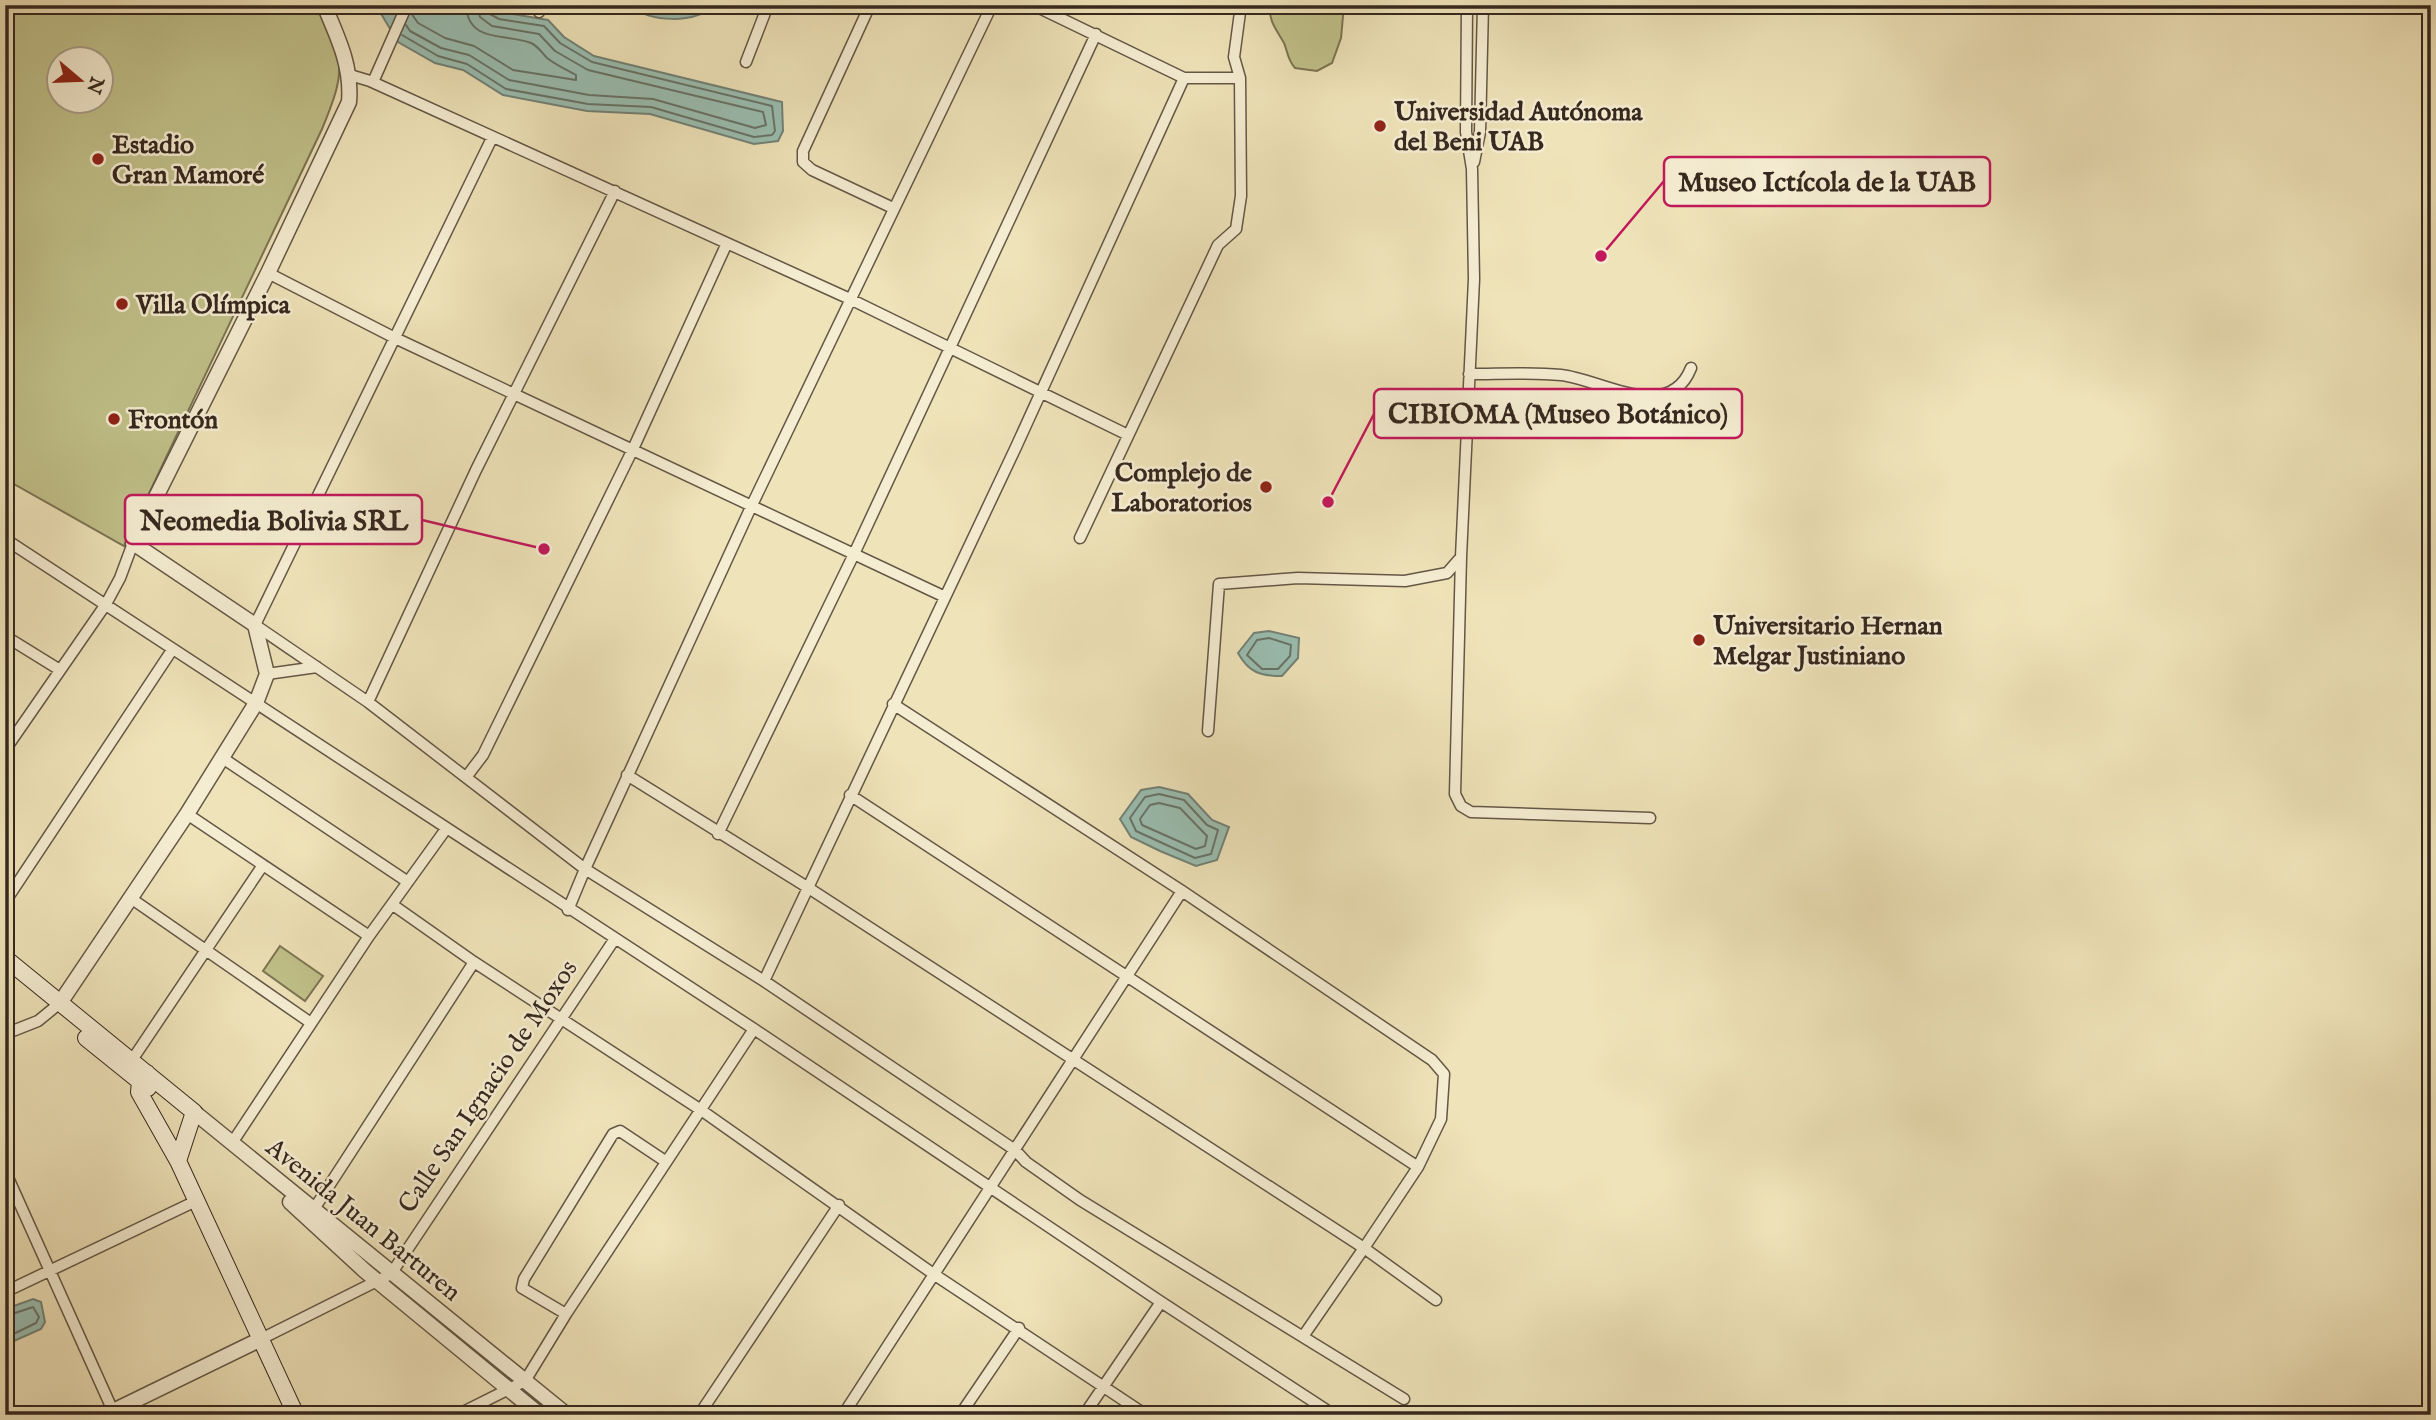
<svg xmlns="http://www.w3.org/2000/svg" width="2436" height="1420" viewBox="0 0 2436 1420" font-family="'IM FELL English',serif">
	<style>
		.green { fill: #c1c18a; stroke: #7c7454; stroke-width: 2; fill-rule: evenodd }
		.water { fill: #9abeb1; stroke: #728277; stroke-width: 2 }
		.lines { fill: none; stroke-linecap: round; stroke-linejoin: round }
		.shore { stroke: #687368; stroke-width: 2 }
		.minor-casing { stroke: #645746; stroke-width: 13 }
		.tertiary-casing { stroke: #645746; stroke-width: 17 }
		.secondary-casing { stroke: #36281f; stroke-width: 18 }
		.minor { stroke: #f5edd2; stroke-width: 10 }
		.tertiary { stroke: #f5edd2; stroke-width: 14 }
		.secondary { stroke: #f5edd2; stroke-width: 16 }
		.poi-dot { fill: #8f2418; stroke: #f5edd2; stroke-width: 2.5 }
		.labels { text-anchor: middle; stroke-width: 5; stroke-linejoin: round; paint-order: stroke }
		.poi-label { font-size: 26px; font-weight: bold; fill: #36281f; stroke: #f5edd2; text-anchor: start }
		.street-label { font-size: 26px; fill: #36281f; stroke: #f5edd2 }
		.leader { fill: none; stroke: #c2185b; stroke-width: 2.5 }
		.callout-dot { fill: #c2185b; stroke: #f5edd2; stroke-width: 2.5 }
		.callout { fill: #f5edd2; stroke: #c2185b; stroke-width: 2.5 }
		.callout-label { font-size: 28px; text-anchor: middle; font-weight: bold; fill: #36281f }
	</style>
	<rect width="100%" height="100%" fill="#efe3b9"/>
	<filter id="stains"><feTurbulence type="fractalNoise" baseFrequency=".00286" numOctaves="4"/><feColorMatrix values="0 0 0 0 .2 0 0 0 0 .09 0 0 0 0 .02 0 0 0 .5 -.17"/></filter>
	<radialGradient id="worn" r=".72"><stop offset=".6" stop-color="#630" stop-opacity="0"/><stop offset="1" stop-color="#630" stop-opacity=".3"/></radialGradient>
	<path class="green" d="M 5,5 L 319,5 C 345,62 346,71 322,129 L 124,546 L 5,479 ZM 60,60 L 102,60 L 102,102 L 60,102 Z
		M 1270,5 L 1344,5 L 1341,38 L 1332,63 L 1317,71 L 1295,68 C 1287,59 1288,52 1284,43 C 1277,30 1268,21 1270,5 Z
		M 280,946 L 323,976 L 305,1001 L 263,971 Z"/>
	<path class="water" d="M 384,5 L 488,5 L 500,12 L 548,20 L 564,37 L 594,56 L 782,102 L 783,131 L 778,141 L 754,144 L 650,114 L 587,111 L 503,95 L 463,70 L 435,63 L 398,42 L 380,12 Z
		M 629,5 L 716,5 C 694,24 651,23 629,5 Z
		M 1269,631 L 1299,638 L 1298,658 L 1282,676 C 1261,676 1249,673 1238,653 L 1254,633 Z
		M 1159,787 L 1188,794 L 1212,820 L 1229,827 L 1217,860 L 1196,866 L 1160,851 L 1131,837 L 1120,819 L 1141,790 Z
		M 33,1299 L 41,1302 L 45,1322 L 41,1329 L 5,1345 L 5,1303 L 14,1306 Z"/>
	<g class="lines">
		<path class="shore" d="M 411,13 L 418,23 L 445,38 L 474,46 L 513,70 L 576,80 L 576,75 C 567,70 556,65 547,58 C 542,53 538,46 531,43 C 506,33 468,44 466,5
			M 406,25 L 410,31 L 441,48 L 469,55 L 509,80 L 589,95 L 653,99 L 755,128 L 766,125 L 763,112 L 588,70 L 555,51 L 539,34 L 492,26 L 480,17 L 477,5
			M 402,35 L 438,56 L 467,64 L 506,89 L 588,104 L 651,107 L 754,137 L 772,135 L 775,131 L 772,106 L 592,62 L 560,43 L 544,26 L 499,19 L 488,13 L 486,5
			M 1269,638 L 1291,645 L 1290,656 L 1278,669 L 1262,669 L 1247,655 L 1257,640 Z
			M 1159,794 L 1184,800 L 1207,825 L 1218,830 L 1211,854 L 1195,858 L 1136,831 L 1130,818 L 1145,797 Z
			M 1159,803 L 1180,808 L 1207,836 L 1205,846 L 1196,849 L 1142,825 L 1140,819 L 1150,805 Z
			M 5,1311 L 15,1313 L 33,1307 L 39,1317 L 36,1323 L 5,1338"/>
		<g class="minor-casing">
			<path id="minor" d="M 870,5 L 803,151 L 803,162 L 812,170 L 893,208
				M 992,5 L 751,507 L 585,869 L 764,981 L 1015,1150 L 1026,1162 L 1080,1200 L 1404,1399
				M 1033,5 L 1184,78
				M 539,12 L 543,5
				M 746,62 L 768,5
				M 350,75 L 370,81 L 850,299 L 1128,435
				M 373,82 L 407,5
				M 492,138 L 255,625 L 368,702 L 585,869 L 568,910
				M 1474,162 L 1480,132 L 1483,5
				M 268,273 L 395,338 L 943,596
				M 1469,374 C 1499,374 1531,372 1561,375 C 1600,379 1669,424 1691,368
				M 1080,538 L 1218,245 L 1236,229 L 1241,196 L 1240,78 L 1234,57 L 1241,5
				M 5,539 L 754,1029 L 1161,1302 L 1334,1415
				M 1461,557 L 1455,794 L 1461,806 L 1471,812 L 1650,818
				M 5,636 L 60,670
				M 267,674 L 317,667
				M 368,702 L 476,470 L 615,191
				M 893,704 L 1182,891 L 1432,1060 L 1444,1074 L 1441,1119 L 1418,1167 L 1364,1248 L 1436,1300
				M 1208,731 L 1219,584 L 1298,578 L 1405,581 L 1447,573 L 1461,557 L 1474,279 L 1472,169 L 1466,132 L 1467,5
				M 5,750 L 106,604 L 120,578 L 133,543
				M 224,759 L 408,882
				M 627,775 L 807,887 L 1364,1248 L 1304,1335
				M 467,776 L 483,755 L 633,449 L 727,243
				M 850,795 L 1418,1167
				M 187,814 L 369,936
				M 718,834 L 854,554 L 1096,34
				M 132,899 L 311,1023
				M 5,902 L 172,650
				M 393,905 L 474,962 L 701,1110 L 935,1275 L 1146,1415
				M 764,981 L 1016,447 L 1184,78 L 1240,78
				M 5,1034 L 38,1021 L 60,1003
				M 128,1066 L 263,865
				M 232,1143 L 369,936 L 446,829
				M 5,1171 L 113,1411
				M 314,1209 L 474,962
				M 5,1292 L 196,1201
				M 566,1314 L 522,1288 L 524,1279 L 613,1134 L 620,1131 L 665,1161
				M 259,1340 L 391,1274 L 614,940
				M 457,1415 L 525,1381 L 566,1314 L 754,1029
				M 699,1415 L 839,1205
				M 843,1415 L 1182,891
				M 960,1415 L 1019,1328
				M 1084,1415 L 1161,1302"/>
		</g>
		<g class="tertiary-casing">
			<path id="tertiary" d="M 60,1003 L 187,814 L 256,703 L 267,674 L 255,625 L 133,543 L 268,273 L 349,102 C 352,66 338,38 324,5
				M 194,1112 L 567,1415
				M 290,1202 L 365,1271 L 540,1415
				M 105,1415 L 259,1340"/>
		</g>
		<g class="secondary-casing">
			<path id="secondary" d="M 5,958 L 194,1112 L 178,1161
				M 86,1038 L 148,1088
				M 147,1073 L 140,1082 L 139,1092 L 178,1161 L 296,1415"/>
		</g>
		<use href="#minor" class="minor"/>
		<use href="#tertiary" class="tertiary"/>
		<use href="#secondary" class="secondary"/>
	</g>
	<g class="poi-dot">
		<circle cx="1380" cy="126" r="7"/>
		<circle cx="98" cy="159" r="7"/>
		<circle cx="122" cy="304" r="7"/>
		<circle cx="114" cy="419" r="7"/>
		<circle cx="1266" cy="487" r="7"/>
		<circle cx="1699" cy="640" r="7"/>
	</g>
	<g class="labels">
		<g class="poi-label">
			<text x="1394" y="120">Universidad Autónoma<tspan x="1394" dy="30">del Beni UAB</tspan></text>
			<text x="112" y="153">Estadio<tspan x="112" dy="30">Gran Mamoré</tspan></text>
			<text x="136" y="313">Villa Olímpica</text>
			<text x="128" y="428">Frontón</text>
			<text x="1252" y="481" text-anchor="end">Complejo de<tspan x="1252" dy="30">Laboratorios</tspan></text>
			<text x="1713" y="634">Universitario Hernan<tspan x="1713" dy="30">Melgar Justiniano</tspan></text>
		</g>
		<g class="street-label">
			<text transform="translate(487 1086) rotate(-56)" y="9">Calle San Ignacio de Moxos</text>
			<text transform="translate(364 1219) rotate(39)" y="9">Avenida Juan Barturen</text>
		</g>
	</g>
	<path class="leader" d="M1601 256L1664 181M1328 502L1374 414M544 549L422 520"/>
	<g class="callout-dot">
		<circle cx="1601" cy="256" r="7"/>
		<circle cx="1328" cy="502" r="7"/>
		<circle cx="544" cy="549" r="7"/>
	</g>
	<g class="callout">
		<rect x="1664" y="157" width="326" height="49" rx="7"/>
		<rect x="1374" y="389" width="368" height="49" rx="7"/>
		<rect x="125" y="495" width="297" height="49" rx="7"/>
	</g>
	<g class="callout-label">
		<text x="1827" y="191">Museo Ictícola de la UAB</text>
		<text x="1558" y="423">CIBIOMA (Museo Botánico)</text>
		<text x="274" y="530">Neomedia Bolivia SRL</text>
	</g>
	<rect width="2436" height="1420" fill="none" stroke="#efe3b9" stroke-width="28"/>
	<rect x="7" y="7" width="2422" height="1406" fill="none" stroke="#36281f" stroke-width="3.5"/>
	<rect x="14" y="14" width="2408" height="1392" fill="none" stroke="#36281f" stroke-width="2"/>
	<g transform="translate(80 80) rotate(109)"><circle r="33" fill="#f5edd2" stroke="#a99e8a" stroke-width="2"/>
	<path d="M0-5L12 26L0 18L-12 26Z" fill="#8f2418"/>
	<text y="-10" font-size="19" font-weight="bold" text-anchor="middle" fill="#36281f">N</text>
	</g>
	<rect width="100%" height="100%" filter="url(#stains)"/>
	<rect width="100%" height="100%" fill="url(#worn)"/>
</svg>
